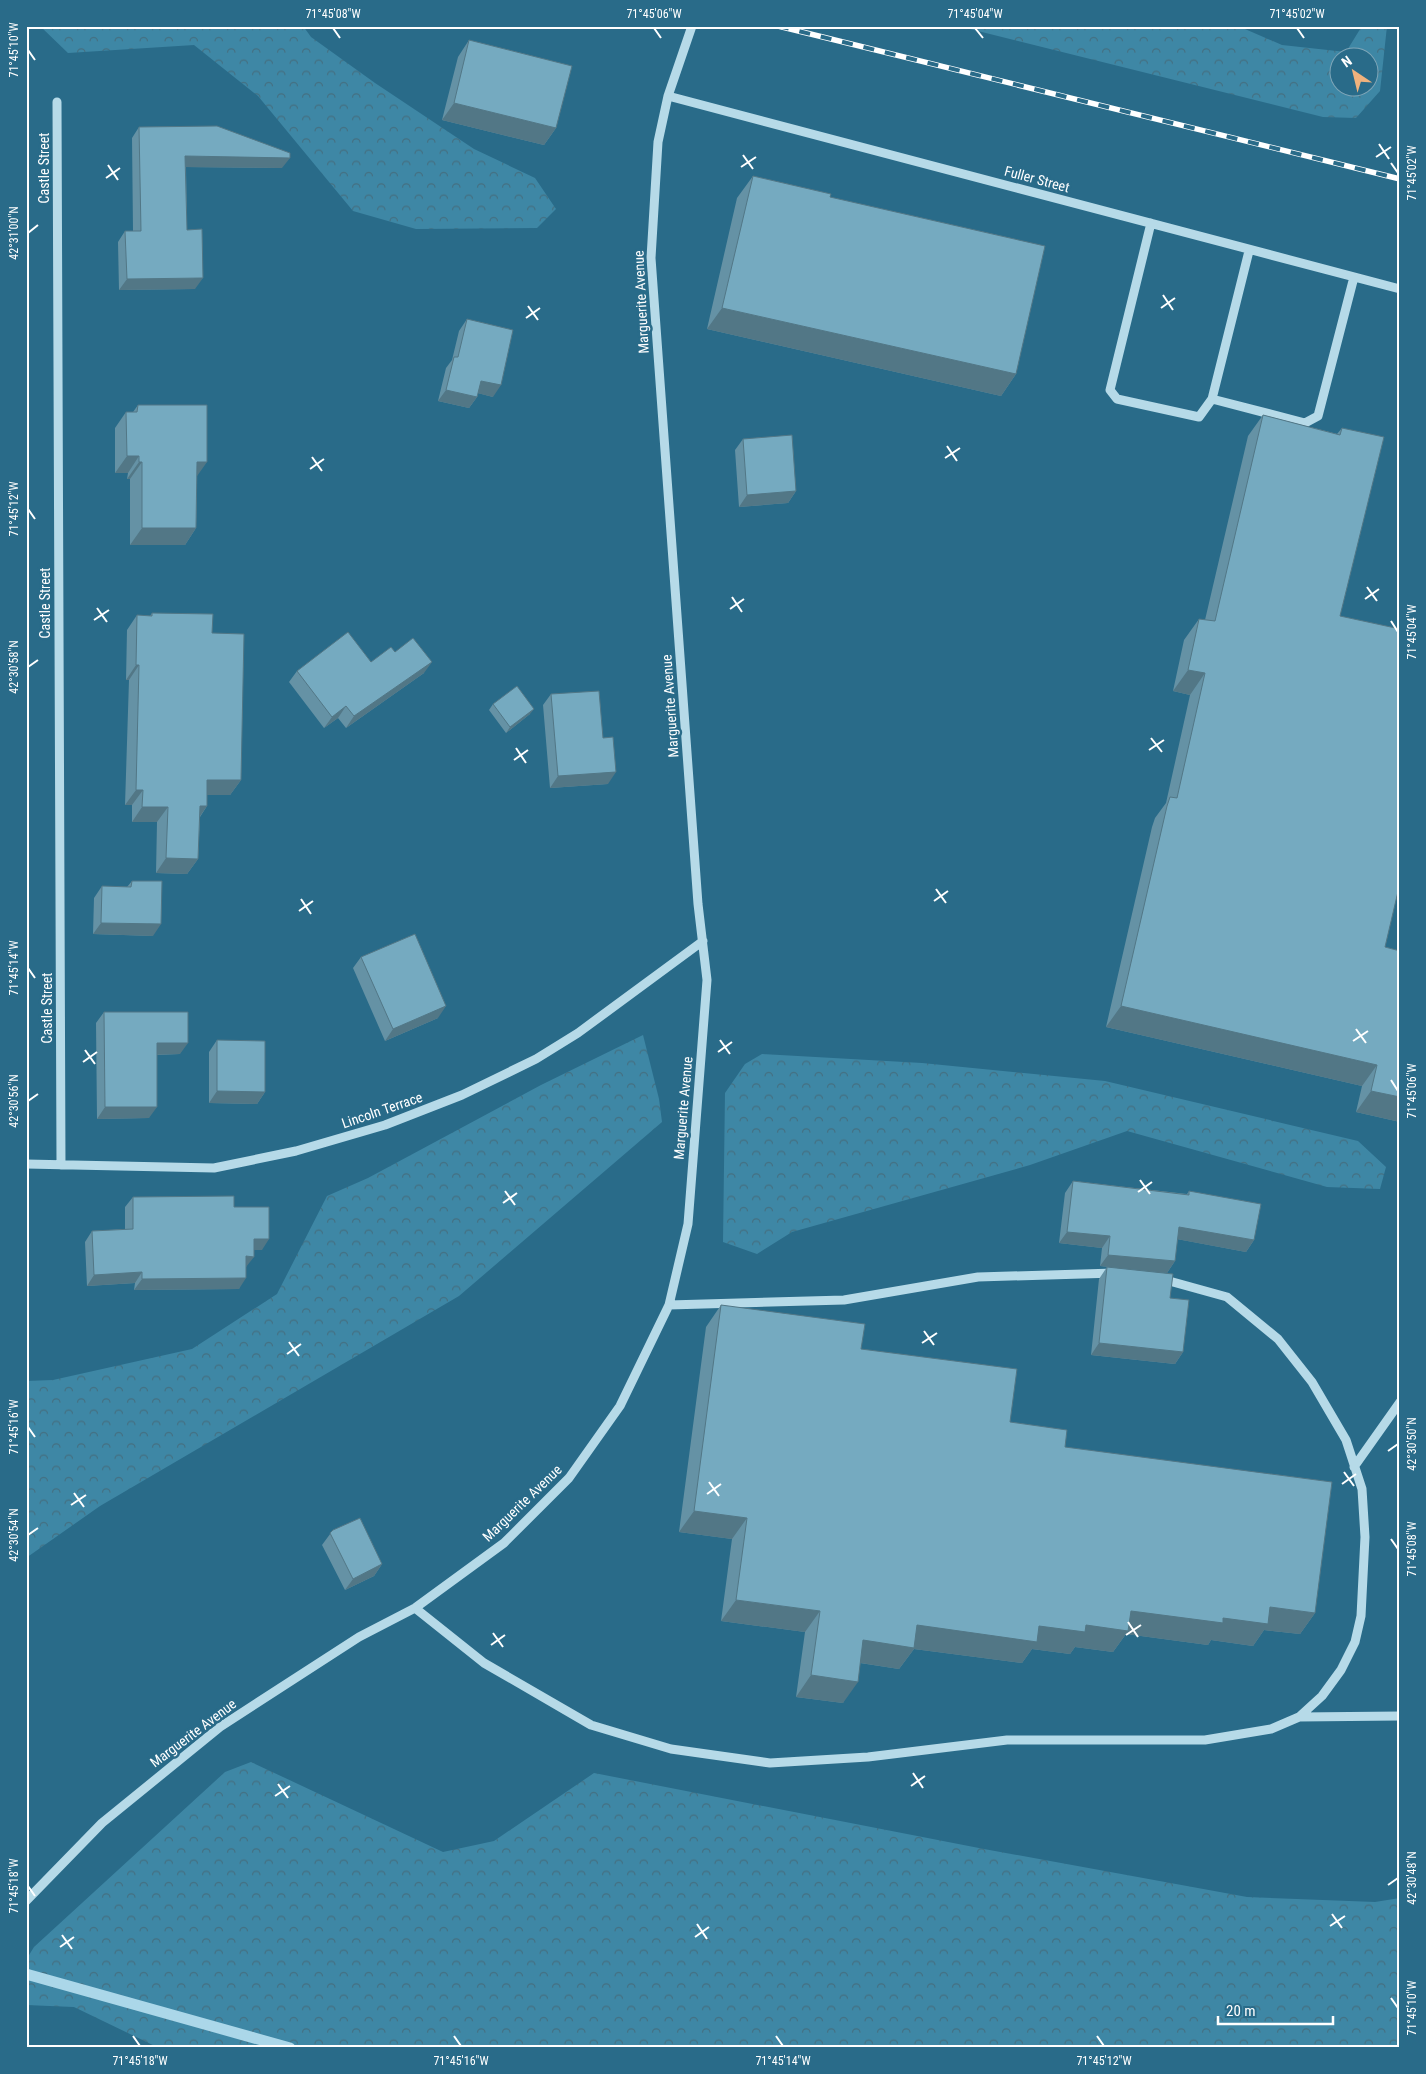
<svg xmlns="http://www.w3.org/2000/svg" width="1426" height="2074" viewBox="0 0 1426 2074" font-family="'Roboto Condensed',sans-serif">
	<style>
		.forest { fill: url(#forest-crowns); fill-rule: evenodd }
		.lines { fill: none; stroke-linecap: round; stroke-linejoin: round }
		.stream { stroke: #abd7e9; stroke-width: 11 }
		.minor { stroke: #b6dae8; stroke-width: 9 }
		.rail-casing { stroke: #fff; stroke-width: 5.5 }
		.rail { stroke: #296b89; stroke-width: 4; stroke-dasharray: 11; stroke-linecap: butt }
		.wall { fill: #6592a5 }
		.shaded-wall { fill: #527786 }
		.building { fill: #75aac0; stroke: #527786 }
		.ticks { fill: none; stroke: #fff; stroke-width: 2 }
		.labels { text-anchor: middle; stroke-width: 5; stroke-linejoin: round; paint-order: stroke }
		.street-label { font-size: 14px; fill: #fff; stroke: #296b89 }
		.neatline { fill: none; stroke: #fff; stroke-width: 2 }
		.ticks-label { font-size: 12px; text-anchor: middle; fill: #fff }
	</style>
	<defs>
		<pattern id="forest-crowns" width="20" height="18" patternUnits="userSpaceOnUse" patternTransform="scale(1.25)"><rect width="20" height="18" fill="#3e87a5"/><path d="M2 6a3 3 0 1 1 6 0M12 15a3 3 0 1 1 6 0" fill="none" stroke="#446f81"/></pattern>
	</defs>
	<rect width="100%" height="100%" fill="#296b89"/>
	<path class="forest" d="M 40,26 L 303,26 L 311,37 L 375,83 L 474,149 L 535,178 L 556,209 L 537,228 L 416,229 L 353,211 L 258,96 L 194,45 L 68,53 Z
		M 958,26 L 1238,26 L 1282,45 L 1346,52 L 1362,26 L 1387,26 L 1380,91 L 1356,118 L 1323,117 ZM 1338,58 L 1368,58 L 1368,88 L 1338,88 Z
		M 643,1035 L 659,1099 L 662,1122 L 459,1296 L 100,1506 L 26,1558 L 26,1381 L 53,1380 L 192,1349 L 277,1294 L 327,1196 L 368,1178 L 541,1085 Z
		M 762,1054 L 922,1063 L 1105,1081 L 1358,1141 L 1386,1167 L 1380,1189 L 1327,1187 L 1127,1131 L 1030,1165 L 792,1232 L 757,1254 L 723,1242 L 725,1093 L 745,1064 Z
		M 251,1762 L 443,1852 L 494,1841 L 594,1773 L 984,1849 L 1247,1897 L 1375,1902 L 1400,1898 L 1400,2048 L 159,2048 L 74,2007 L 26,2005 L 26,1960 L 34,1947 L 225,1772 Z"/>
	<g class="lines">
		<path class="stream" d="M 26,1974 L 290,2048"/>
		<path class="minor" d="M 668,96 L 1400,289
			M 57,102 L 61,1165
			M 1151,223 L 1110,390 L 1117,399 L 1199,417 L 1212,399 L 1305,423 L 1318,416 L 1354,277
			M 1212,399 L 1249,251
			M 26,1164 L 214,1168 L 296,1151 L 385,1125 L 462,1095 L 536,1059 L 578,1033 L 703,941
			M 669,1305 L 844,1300 L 978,1277 L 1115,1273
			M 1354,1467 L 1400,1402
			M 415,1608 L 484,1663 L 591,1725 L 671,1749 L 770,1763 L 868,1757 L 1007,1740 L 1205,1740 L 1271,1729 L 1299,1717 L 1322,1696 L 1341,1670 L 1355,1642 L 1361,1616 L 1365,1537 L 1362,1489 L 1346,1440 L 1312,1382 L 1278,1339 L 1227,1297 L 1162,1279
			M 1299,1717 L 1400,1716
			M 26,1901 L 102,1823 L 220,1727 L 359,1637 L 415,1608 L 504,1543 L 569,1478 L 620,1406 L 669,1305 L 688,1224 L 707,980 L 698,904 L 651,258 L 658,142 L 668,96 L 692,26"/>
		<g class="rail-casing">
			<path id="rail" d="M 778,26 L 1400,179"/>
		</g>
		<use href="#rail" class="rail"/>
	</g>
	<path class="wall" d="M 469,40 L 556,128 L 544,145 L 442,120 L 458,57 Z
		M 139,127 L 282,168 L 186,167 L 187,230 L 195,289 L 119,290 L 118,242 L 125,231 L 133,231 L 132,138 Z
		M 753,176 L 830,197 L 1016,374 L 1001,396 L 707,329 L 737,198 Z
		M 467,319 L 493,397 L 478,393 L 477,397 L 469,408 L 438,401 L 446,368 L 452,360 L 459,331 Z
		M 138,405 L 197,477 L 196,528 L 185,545 L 130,545 L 130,479 L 127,479 L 128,473 L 115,473 L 115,428 L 126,412 L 133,412 Z
		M 1263,415 L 1337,434 L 1342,428 L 1340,616 L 1385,947 L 1400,951 L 1400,1122 L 1356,1112 L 1362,1086 L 1106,1027 L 1152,827 L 1155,818 L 1166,803 L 1190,695 L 1173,691 L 1184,640 L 1199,619 L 1205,620 L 1248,436 Z
		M 743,439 L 796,491 L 788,503 L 739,507 L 735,450 Z
		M 152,613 L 212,633 L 241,780 L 230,795 L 207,795 L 207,806 L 200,817 L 198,859 L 187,874 L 156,873 L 157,822 L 132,822 L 132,805 L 125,805 L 129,680 L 126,680 L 127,630 L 137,615 L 150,616 Z
		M 395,652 L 424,673 L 346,728 L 338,718 L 324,728 L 289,682 L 297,671 L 371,662 Z
		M 551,694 L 608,784 L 550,788 L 543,705 Z
		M 493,704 L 530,714 L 506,733 L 489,710 Z
		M 132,881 L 153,936 L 93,934 L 94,898 L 102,886 L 127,887 Z
		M 361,957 L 438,1018 L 385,1041 L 353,968 Z
		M 104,1012 L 180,1054 L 157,1055 L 149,1118 L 97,1119 L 96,1023 Z
		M 217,1040 L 265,1092 L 257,1104 L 209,1103 L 209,1052 Z
		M 1073,1181 L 1187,1194 L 1189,1191 L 1254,1240 L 1246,1252 L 1177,1239 L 1175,1261 L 1167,1273 L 1100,1266 L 1102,1248 L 1059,1243 L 1065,1193 Z
		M 133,1197 L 234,1207 L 262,1250 L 254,1250 L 246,1267 L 239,1289 L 134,1290 L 135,1283 L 87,1286 L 85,1242 L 92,1231 L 125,1229 L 125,1207 Z
		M 1107,1267 L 1170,1298 L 1183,1352 L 1175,1364 L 1091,1355 L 1099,1279 Z
		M 721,1305 L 861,1349 L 1010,1422 L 1065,1447 L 1315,1613 L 1300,1634 L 1264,1630 L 1253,1646 L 1211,1640 L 1208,1645 L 1126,1634 L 1113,1652 L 1075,1647 L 1070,1654 L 1032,1649 L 1022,1663 L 914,1649 L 899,1669 L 860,1663 L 843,1703 L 796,1697 L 805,1632 L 721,1621 L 732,1539 L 679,1532 L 706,1327 Z
		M 333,1530 L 382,1564 L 374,1576 L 345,1590 L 322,1545 Z"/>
	<path class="shaded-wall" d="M 454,103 L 556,128 L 544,145 L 442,120 Z
		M 185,156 L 290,158 L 282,168 L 178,167 Z
		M 203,278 L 195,289 L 119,290 L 127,279 Z
		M 722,308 L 1016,374 L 1001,396 L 707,329 Z
		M 481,381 L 501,385 L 493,397 L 473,392 Z
		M 446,390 L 477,397 L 469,408 L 438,401 Z
		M 127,456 L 139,456 L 128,473 L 115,473 Z
		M 139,462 L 142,462 L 130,479 L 127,479 Z
		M 197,462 L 207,462 L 195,479 Z
		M 796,491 L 788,503 L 739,507 L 747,495 Z
		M 142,528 L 196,528 L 185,545 L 130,545 Z
		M 432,662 L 424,673 L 346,728 L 354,716 Z
		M 136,665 L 139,665 L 129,680 L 126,680 Z
		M 1188,670 L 1205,673 L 1190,695 L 1173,691 Z
		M 346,706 L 338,718 L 324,728 L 332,717 Z
		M 534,709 L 530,714 L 506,733 L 510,727 Z
		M 616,772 L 608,784 L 550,788 L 558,776 Z
		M 207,780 L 241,780 L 230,795 L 197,795 Z
		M 136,790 L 143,790 L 132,805 L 125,805 Z
		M 200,806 L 207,806 L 196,822 Z
		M 142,807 L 168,807 L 157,822 L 132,822 Z
		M 166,858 L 198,859 L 187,874 L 156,873 Z
		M 101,923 L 161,924 L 153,936 L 93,934 Z
		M 446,1006 L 438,1018 L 385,1041 L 393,1029 Z
		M 1121,1006 L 1377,1065 L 1362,1086 L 1106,1027 Z
		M 157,1043 L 188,1043 L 180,1054 L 149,1055 Z
		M 217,1091 L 265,1092 L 257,1104 L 209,1103 Z
		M 1371,1091 L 1400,1097 L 1400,1122 L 1356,1112 Z
		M 105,1107 L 157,1107 L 149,1118 L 97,1119 Z
		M 1179,1227 L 1254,1240 L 1246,1252 L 1171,1238 Z
		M 1067,1232 L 1110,1236 L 1102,1248 L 1059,1243 Z
		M 254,1239 L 269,1239 L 262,1250 L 246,1250 Z
		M 1108,1255 L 1175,1261 L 1167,1273 L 1100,1266 Z
		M 246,1256 L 254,1257 L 246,1267 Z
		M 142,1272 L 135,1283 L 87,1286 L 94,1275 Z
		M 246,1278 L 239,1289 L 134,1290 L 142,1279 Z
		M 1099,1343 L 1183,1352 L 1175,1364 L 1091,1355 Z
		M 694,1511 L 747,1518 L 732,1539 L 679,1532 Z
		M 382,1564 L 374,1576 L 345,1590 L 353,1579 Z
		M 736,1600 L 820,1611 L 805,1632 L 721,1621 Z
		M 1270,1607 L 1315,1613 L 1300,1634 L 1264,1630 L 1253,1646 L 1211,1640 L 1208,1645 L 1126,1634 L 1113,1652 L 1075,1647 L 1070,1654 L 1032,1649 L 1022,1663 L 914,1649 L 899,1669 L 848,1661 L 863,1640 L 917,1625 L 1039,1626 L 1086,1625 L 1131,1611 L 1223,1618 Z
		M 811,1675 L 858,1682 L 843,1703 L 796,1697 Z"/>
	<path class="building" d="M 469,40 L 572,66 L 556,128 L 454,103 Z
		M 217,126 L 290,153 L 290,158 L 185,156 L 187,230 L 202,229 L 203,278 L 127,279 L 125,231 L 141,231 L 139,127 Z
		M 753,176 L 831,194 L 830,197 L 1045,246 L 1016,374 L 722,308 Z
		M 467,319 L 513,330 L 501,385 L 481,381 L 477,397 L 446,390 L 454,357 L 458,357 Z
		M 138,405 L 207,405 L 207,462 L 197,462 L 196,528 L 142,528 L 142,462 L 139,462 L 139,456 L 127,456 L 126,412 L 137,412 Z
		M 1263,415 L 1340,435 L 1342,428 L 1384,437 L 1340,616 L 1400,629 L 1400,883 L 1385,947 L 1400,951 L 1400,1097 L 1371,1091 L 1377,1065 L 1121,1006 L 1167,806 L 1170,797 L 1177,798 L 1205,673 L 1188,670 L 1199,619 L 1215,621 Z
		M 792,435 L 796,491 L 747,495 L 743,439 Z
		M 152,613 L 213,614 L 212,633 L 244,634 L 241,780 L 207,780 L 207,806 L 200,806 L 198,859 L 166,858 L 168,807 L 142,807 L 143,790 L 136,790 L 139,665 L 136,665 L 137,615 L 152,616 Z
		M 348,632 L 371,662 L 391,647 L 395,652 L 413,638 L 432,662 L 354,716 L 346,706 L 332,717 L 297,671 Z
		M 517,686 L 534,709 L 510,727 L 493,704 Z
		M 599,691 L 603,738 L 613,737 L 616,772 L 558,776 L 551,694 Z
		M 132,881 L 162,881 L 161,924 L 101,923 L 102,886 L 131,887 Z
		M 415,934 L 446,1006 L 393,1029 L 361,957 Z
		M 104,1012 L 188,1012 L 188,1043 L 157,1043 L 157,1107 L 105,1107 Z
		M 217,1040 L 265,1041 L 265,1092 L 217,1091 Z
		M 1073,1181 L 1189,1195 L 1189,1191 L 1261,1204 L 1254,1240 L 1179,1227 L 1175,1261 L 1108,1255 L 1110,1236 L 1067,1232 Z
		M 234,1196 L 234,1207 L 269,1207 L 269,1239 L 254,1239 L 254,1257 L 246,1256 L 246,1278 L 142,1279 L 142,1272 L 94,1275 L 92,1231 L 133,1229 L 133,1197 Z
		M 1107,1267 L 1173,1274 L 1170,1298 L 1189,1300 L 1183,1352 L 1099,1343 Z
		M 721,1305 L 865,1324 L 861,1349 L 1017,1369 L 1010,1422 L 1067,1430 L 1065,1447 L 1332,1482 L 1315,1613 L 1270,1607 L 1268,1624 L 1223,1618 L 1223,1623 L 1131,1611 L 1128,1631 L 1086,1625 L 1085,1632 L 1039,1626 L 1037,1642 L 917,1625 L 914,1648 L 863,1640 L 858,1682 L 811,1675 L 820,1611 L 736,1600 L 747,1518 L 694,1511 Z
		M 360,1518 L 382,1564 L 353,1579 L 330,1533 L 333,1530 Z"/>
	<path class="ticks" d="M 333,28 L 340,38M 654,28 L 661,38M 975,28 L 983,38M 1297,28 L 1304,38M 28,50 L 35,60M 1379,144 L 1389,159M 743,155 L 753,169M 1376,157 L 1391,147M 1391,163 L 1398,173M 108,165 L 118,180M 741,167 L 756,157M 106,178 L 120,168M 28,233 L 38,225M 1163,295 L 1173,310M 528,306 L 538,320M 1161,308 L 1175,298M 526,318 L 540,308M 947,446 L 957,461M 312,457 L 322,471M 945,458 L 960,448M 310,469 L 324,459M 28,509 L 35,519M 1367,587 L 1377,601M 732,597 L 742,612M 1365,599 L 1379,589M 97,608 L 107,622M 730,609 L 744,599M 94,620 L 109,610M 1391,621 L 1398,632M 28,667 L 38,660M 1151,738 L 1162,752M 516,748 L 526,763M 1149,750 L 1164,740M 514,760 L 528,750M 936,889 L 946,903M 301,899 L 311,914M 934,901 L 948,891M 299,911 L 313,901M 28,968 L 35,978M 1356,1029 L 1366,1043M 720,1040 L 730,1054M 1353,1041 L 1368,1031M 85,1050 L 95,1064M 718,1052 L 732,1042M 83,1062 L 97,1052M 1391,1080 L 1398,1091M 28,1101 L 38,1094M 1140,1180 L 1150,1194M 505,1191 L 515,1205M 1138,1192 L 1152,1182M 503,1203 L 517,1193M 924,1331 L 934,1345M 289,1342 L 299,1356M 922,1343 L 937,1333M 287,1354 L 301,1344M 28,1427 L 35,1437M 1388,1451 L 1398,1444M 1344,1472 L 1354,1486M 709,1482 L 719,1496M 1342,1484 L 1356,1474M 74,1493 L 84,1507M 707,1494 L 721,1484M 71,1505 L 86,1495M 28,1535 L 38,1528M 1391,1539 L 1398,1549M 1128,1622 L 1138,1637M 493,1633 L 503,1647M 1126,1635 L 1141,1625M 491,1645 L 505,1635M 913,1773 L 923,1788M 278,1784 L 288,1798M 911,1786 L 925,1776M 275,1796 L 290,1786M 1388,1885 L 1398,1878M 28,1886 L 35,1896M 1332,1914 L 1342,1928M 697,1924 L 707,1939M 1330,1926 L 1345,1916M 62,1935 L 72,1949M 695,1937 L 709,1927M 60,1947 L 74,1937M 1391,1998 L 1398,2008M 133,2036 L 140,2046M 454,2036 L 461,2046M 776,2036 L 783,2046M 1097,2036 L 1104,2046"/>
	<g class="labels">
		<g class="street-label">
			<text transform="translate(44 168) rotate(-90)" y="5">Castle Street</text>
			<text transform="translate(1037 179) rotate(15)" y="5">Fuller Street</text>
			<text transform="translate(641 302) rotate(-93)" y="5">Marguerite Avenue</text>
			<text transform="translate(45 603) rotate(-90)" y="5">Castle Street</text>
			<text transform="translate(670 706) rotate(-94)" y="5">Marguerite Avenue</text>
			<text transform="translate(47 1008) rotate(-90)" y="5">Castle Street</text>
			<text transform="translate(683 1108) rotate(-85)" y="5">Marguerite Avenue</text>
			<text transform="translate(382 1110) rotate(-19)" y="5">Lincoln Terrace</text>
			<text transform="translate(522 1503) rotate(-44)" y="5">Marguerite Avenue</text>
			<text transform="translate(193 1733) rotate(-37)" y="5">Marguerite Avenue</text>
		</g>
	</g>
	<rect width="1426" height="2074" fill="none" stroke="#296b89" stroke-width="55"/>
	<g transform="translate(1354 72) rotate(325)"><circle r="24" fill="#296b89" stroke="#7fa6b8"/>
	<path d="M0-4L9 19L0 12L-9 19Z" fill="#efb27d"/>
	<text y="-8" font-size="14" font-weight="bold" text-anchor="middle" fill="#ffffff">N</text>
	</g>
	<path d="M1218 2016v8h115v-8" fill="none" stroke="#ffffff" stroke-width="2.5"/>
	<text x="1226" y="2016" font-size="15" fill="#ffffff" stroke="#296b89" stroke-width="4" paint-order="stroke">20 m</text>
	<rect x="28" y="28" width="1370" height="2018" class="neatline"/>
	<g class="ticks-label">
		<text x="333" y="18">71°45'08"W</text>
		<text x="654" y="18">71°45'06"W</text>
		<text x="975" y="18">71°45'04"W</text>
		<text x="1297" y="18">71°45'02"W</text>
		<text transform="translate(14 50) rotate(-90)" y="4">71°45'10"W</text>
		<text transform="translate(1412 173) rotate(-90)" y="4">71°45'02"W</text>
		<text transform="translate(14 233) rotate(-90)" y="4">42°31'00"N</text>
		<text transform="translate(14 509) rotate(-90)" y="4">71°45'12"W</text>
		<text transform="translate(1412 632) rotate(-90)" y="4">71°45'04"W</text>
		<text transform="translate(14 667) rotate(-90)" y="4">42°30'58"N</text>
		<text transform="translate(14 968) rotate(-90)" y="4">71°45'14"W</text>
		<text transform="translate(1412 1091) rotate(-90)" y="4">71°45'06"W</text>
		<text transform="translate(14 1101) rotate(-90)" y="4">42°30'56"N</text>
		<text transform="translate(14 1427) rotate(-90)" y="4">71°45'16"W</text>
		<text transform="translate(1412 1444) rotate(-90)" y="4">42°30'50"N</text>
		<text transform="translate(14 1535) rotate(-90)" y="4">42°30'54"N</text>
		<text transform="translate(1412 1549) rotate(-90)" y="4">71°45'08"W</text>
		<text transform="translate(1412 1878) rotate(-90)" y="4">42°30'48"N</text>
		<text transform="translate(14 1886) rotate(-90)" y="4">71°45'18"W</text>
		<text transform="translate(1412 2008) rotate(-90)" y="4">71°45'10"W</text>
		<text x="140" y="2065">71°45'18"W</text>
		<text x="461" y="2065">71°45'16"W</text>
		<text x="783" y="2065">71°45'14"W</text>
		<text x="1104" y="2065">71°45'12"W</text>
	</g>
</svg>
